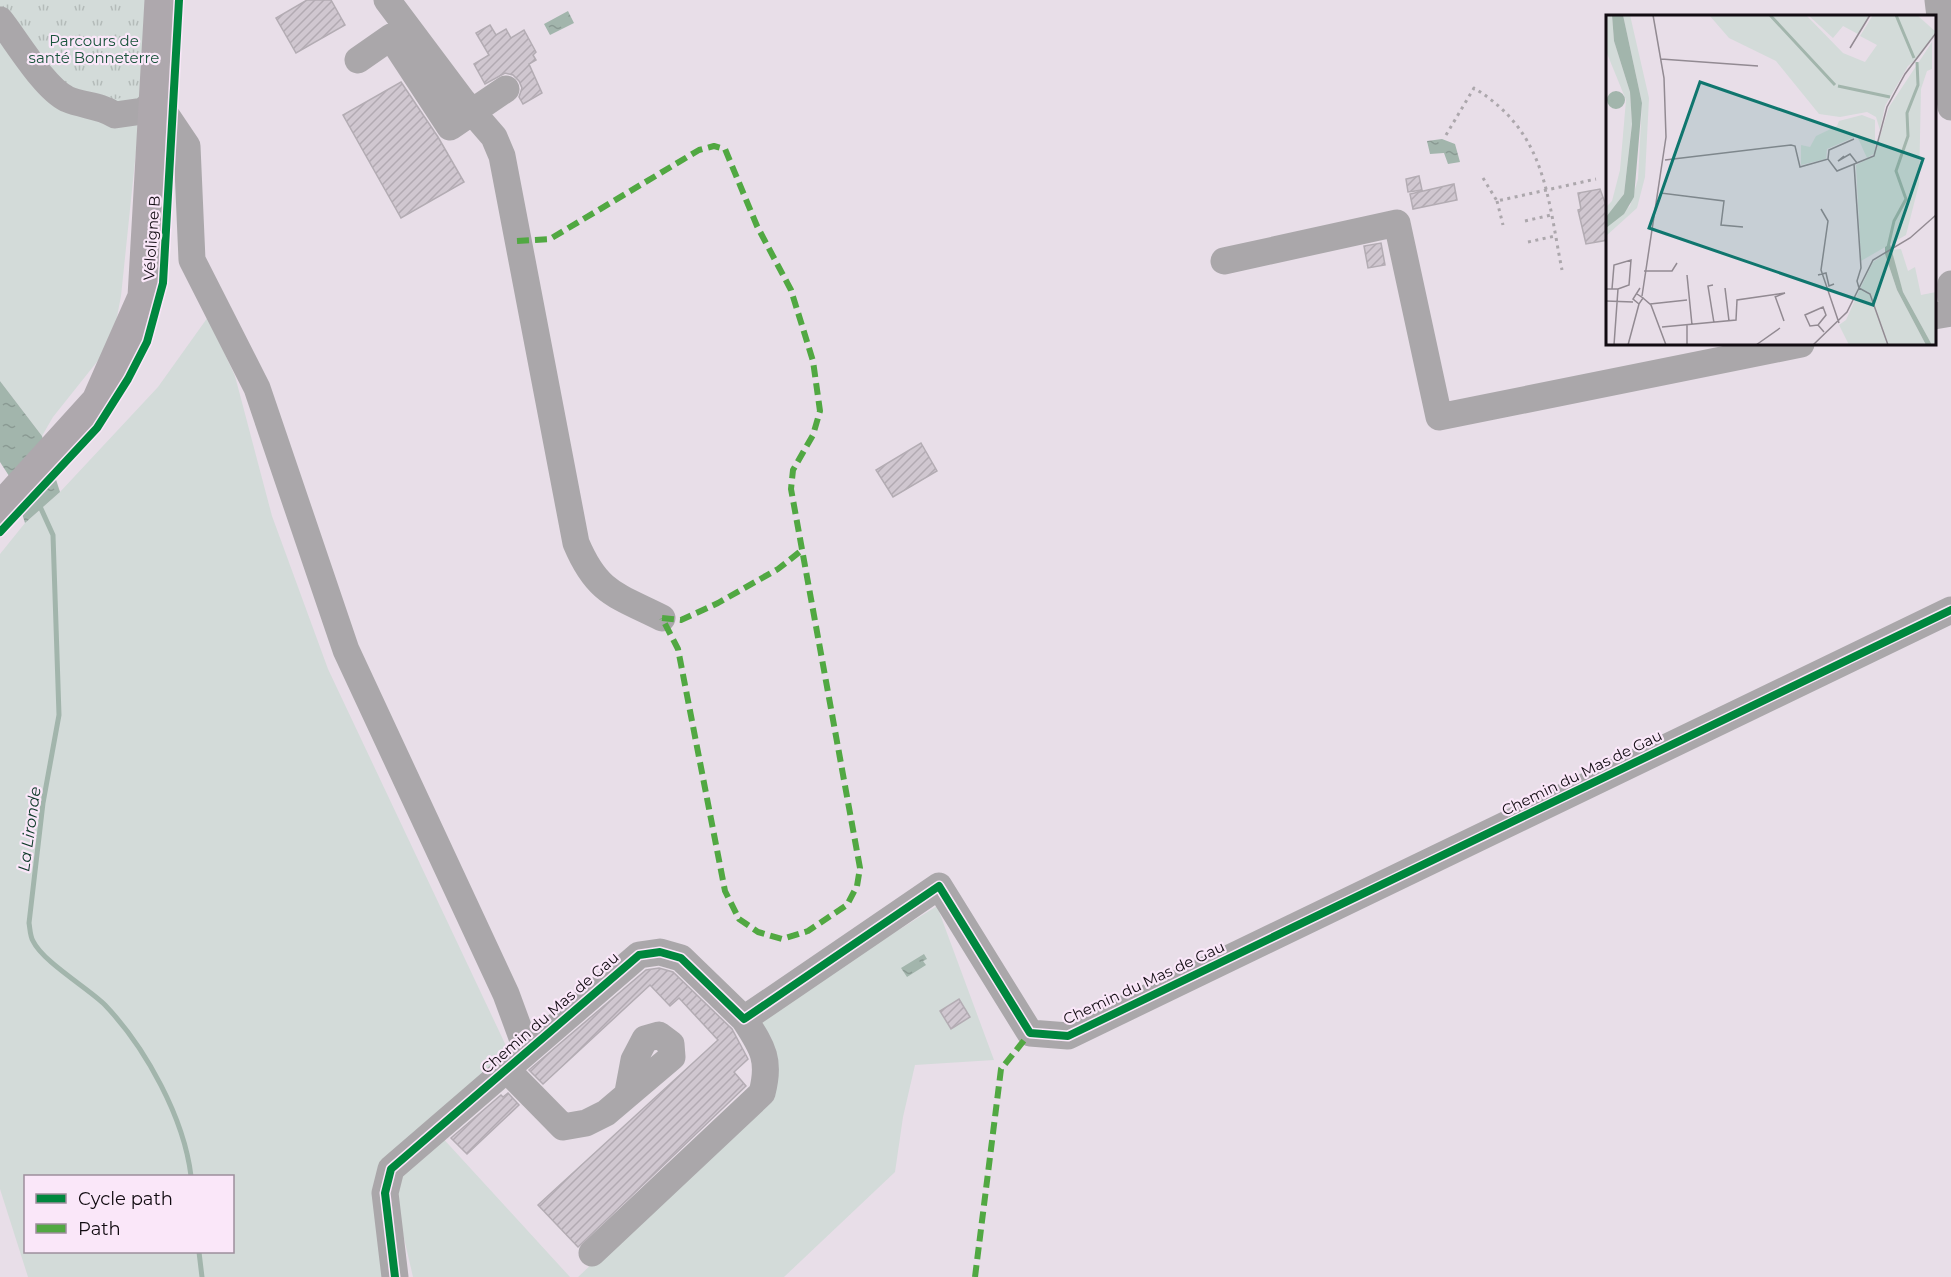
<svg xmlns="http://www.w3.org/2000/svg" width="1951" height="1277" font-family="Montserrat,sans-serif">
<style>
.green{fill:#d3dbd9;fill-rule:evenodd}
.park{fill:url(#park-tufts)}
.water{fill:url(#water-ripples)}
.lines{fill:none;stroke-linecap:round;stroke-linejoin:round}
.stream{stroke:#a2b5ac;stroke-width:5}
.building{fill:url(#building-hatch);stroke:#b3acb3;stroke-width:1.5}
.path{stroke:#aca7ac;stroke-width:3;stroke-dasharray:3 4.5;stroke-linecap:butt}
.minor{stroke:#aaa7aa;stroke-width:27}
.major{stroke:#aea8ad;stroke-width:33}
.quiet{stroke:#51a842;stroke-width:6;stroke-dasharray:12 6;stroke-linecap:butt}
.cycleway-casing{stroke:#fae7f9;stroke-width:11}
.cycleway{stroke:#00873e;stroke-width:8}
.labels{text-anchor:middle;stroke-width:4.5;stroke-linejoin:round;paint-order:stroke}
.park-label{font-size:15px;fill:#19543b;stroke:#fae7f9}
.street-label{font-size:15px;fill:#110b11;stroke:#fae7f9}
.water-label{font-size:16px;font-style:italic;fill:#0b3826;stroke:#fae7f9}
.inset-river{fill:none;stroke:#a2b5ac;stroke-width:3}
.inset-road{fill:none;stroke:#928a92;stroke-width:1.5}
.view{fill:#0f766e;fill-opacity:0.15;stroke:#0f766e;stroke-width:3}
.inset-edge{fill:none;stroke:#110b11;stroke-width:3}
</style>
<defs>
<pattern id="park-tufts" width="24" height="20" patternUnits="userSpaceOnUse" patternTransform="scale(1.5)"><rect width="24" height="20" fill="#d3dbd9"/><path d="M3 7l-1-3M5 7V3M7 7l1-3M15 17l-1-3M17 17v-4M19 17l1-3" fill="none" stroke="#b4bbb9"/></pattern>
<pattern id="water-ripples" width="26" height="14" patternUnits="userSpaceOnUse" patternTransform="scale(1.5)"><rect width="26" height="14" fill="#a2b5ac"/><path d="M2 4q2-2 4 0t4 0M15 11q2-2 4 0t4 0" fill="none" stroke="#8a9a93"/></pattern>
<pattern id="building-hatch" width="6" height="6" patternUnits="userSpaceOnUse" patternTransform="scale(1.5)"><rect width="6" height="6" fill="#d0c7d0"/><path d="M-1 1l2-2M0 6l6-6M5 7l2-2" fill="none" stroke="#b2aab2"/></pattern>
</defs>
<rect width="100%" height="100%" fill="#e8dee8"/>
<path class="green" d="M0 10 142 94 121 296 112 343 53 417 42 436 0 381Z
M208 317 235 376 272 516 328 669 508 1050 391 1169 395 1277H28L0 1189V554L25 523 60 492 158 387ZM26 1176H232V1252H26Z
M937 906 994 1060 915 1065 903 1117 895 1172 784 1277H578L773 1095 756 1019Z
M439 1134 570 1277H413L394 1195 400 1174Z"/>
<path class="park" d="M0 0H145L142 94 105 101 70 95 0 10Z"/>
<path class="water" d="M568 11 574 23 550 35 544 24Z
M1442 139 1455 144 1460 162 1448 164 1444 153 1430 154 1427 141Z
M0 381 42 436 60 492 25 523 11 479 0 462Z
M924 954 927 959 923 961 926 965 907 977 901 968Z"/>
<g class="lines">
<path class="stream" d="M38 502 53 535 59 715 43 803 29 923C30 928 30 936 33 941 43 962 88 988 105 1005 146 1048 184 1118 191 1176
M199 1252 202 1277"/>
</g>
<path class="building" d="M307 0H331L345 25 296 53 276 18Z
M490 25 496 35 506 29 511 38 524 30 536 52 533 55 536 60 529 64 542 93 523 104 519 97 522 88 519 81 513 75 505 73 485 84 474 64 489 55 476 33Z
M401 82 438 137 464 182 401 218 343 115Z
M1419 176 1422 190 1408 192 1406 179Z
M1454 184 1457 200 1413 209 1410 194Z
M1600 189 1608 211V240L1586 244 1578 210 1581 209 1578 193Z
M1381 243 1385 265 1368 268 1364 246Z
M921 443 937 471 893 497 876 470Z
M659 968 673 972 732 1029 748 1059 734 1072 746 1086 578 1247 538 1205 718 1040 679 998 670 1006 650 985 543 1084 529 1070 646 970Z
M959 999 970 1017 951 1029 940 1011Z
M508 1093 519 1105 467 1154 451 1138 501 1095 503 1097Z"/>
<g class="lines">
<path class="path" d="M1446 135 1474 88C1546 132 1547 195 1562 270
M1483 178 1497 201 1596 179
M1497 201 1503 225
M1525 221 1551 215
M1528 242 1555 236"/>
<path class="minor" d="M387 0 462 100 494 137 502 156 576 543C597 593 616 595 662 618
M1938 0 1951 107
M0 20C16 40 44 88 67 99 83 106 100 105 115 115L143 111 156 100 187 146 192 260 257 388 346 650 506 994 527 1051
M358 60 391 37 450 127 506 89
M1224 261 1397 223 1439 417 1801 344
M1951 284V297
M1934 316 1951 313
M506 1069 563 1127 586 1123 606 1113 672 1057 671 1044 659 1035 645 1039 634 1060 628 1092
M592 1253 762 1093C771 1059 762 1047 744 1019
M395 1277 385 1193 391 1169 639 955 660 952 681 958 744 1019 939 886 1030 1033 1068 1036 1951 610"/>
<path class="major" d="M0 509 98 401 144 297 161 0"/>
<path class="quiet" d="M517 241 550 239 699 150 714 146 725 149 757 226 791 290 813 361 820 411 813 435 793 470 791 489 860 868 857 886 847 905 808 931 782 939 758 932 739 919 725 891 678 649 662 618
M662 618 681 620 718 603 778 569 802 550
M975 1277 1001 1069 1030 1033"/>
<defs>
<path id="cycleway" d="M0 532 97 428 128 379 147 342 163 283 179 0
M395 1277 385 1193 391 1169 639 955 660 952 681 958 744 1019 939 886 1030 1033 1068 1036 1951 610"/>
</defs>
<use href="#cycleway" class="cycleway-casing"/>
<use href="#cycleway" class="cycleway"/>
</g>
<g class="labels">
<g class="park-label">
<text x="94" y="46">Parcours de<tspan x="94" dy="17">santé Bonneterre</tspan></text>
</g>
<g class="street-label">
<text transform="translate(152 238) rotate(-86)" y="5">Véloligne B</text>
<text transform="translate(1582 773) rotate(-26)" y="5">Chemin du Mas de Gau</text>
<text transform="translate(1144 983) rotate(-25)" y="5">Chemin du Mas de Gau</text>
<text transform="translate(550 1013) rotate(-41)" y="5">Chemin du Mas de Gau</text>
</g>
<g class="water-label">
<text transform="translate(29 829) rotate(-82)" y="6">La Lironde</text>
</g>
</g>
<g transform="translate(1606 15)">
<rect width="330" height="330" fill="#e8dee8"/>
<path d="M0 0H6L8 26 24 77 26 108 18 179 0 202V192L6 186 14 155 20 85 0 36ZM17 0H24L43 83 39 162 31 193 0 221V212L24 191 32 164 36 88ZM103 0H200L237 38 259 47 271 30 254 21 267 0H311L330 17 314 41 302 51 279 91 274 115 270 102 261 97 234 102 213 99 170 46 123 23ZM202 0H261L263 1 252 19 237 11 227 23ZM326 27V54L321 56 315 74 313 169 300 220 255 246 250 150 268 141 283 92ZM256 100 269 105V138L261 143 251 121 221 134 220 144 195 150V130L204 132 210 121 231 111 233 106ZM295 234 302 256 309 252 315 280 330 277V330H326L297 277 284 235ZM279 239 291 275 320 330H281L254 274 267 247Z" fill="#d3dbd9"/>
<path d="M254 274 260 275 281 330H243L233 310 240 305Z" fill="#d3dbd9"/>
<path d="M6 0H17L36 88 28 182 18 199 0 213V202L18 179 26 109 24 77 8 26ZM1 85a9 9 0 1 1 18 0a9 9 0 1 1-18 0ZM284 229 297 277 326 330H320L291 275 279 239V232Z" fill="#a2b5ac"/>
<path class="inset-river" d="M164 0 229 70M290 0 308 43M232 71 284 82M282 232 288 206 300 184 290 156 302 121 301 98 312 70 311 47"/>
<path class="inset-road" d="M244 33 264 0M55 44 152 51M238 141 232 146 244 139 251 148M222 144 223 135 248 124M59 145 185 130 189 131 194 152 222 144 231 156 268 141 281 92 299 59 330 18M248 149 255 253 251 266 253 273 264 279 282 330M54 181 55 178 118 186 115 210 137 212M215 194 222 206 215 255 233 308M38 256H66L71 248M81 260 86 310M212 260 220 258 223 271 228 269M107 270 102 271 108 308M119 273 123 306M0 274H12L23 270 25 245 8 250 6 274M31 279 37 283 33 289 27 284 34 273M36 281 60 122 58 63 47 0M169 281 178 306M37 283 45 290 60 330M0 286 27 287M44 289 81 285M212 310 220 300 217 292 199 300 204 311 212 310 218 317M56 312 130 305 131 285 179 278 169 282M8 330 12 274M22 330 33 289M81 330V310M150 330 174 313M207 330 241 297 267 245 304 223 330 200"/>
<path class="view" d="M94 67 317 144 267 290 43 213Z"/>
<rect width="330" height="330" class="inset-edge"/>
</g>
<rect x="24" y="1175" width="210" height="78" fill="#fae7f9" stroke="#9d8f9c" stroke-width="1.5"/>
<rect x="36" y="1194" width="30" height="9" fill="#00873e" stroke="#9d8f9c" stroke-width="1.5"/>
<text x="78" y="1205" font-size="18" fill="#110b11">Cycle path</text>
<rect x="36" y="1224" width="30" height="9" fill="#51a842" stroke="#9d8f9c" stroke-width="1.5"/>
<text x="78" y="1235" font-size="18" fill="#110b11">Path</text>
</svg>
